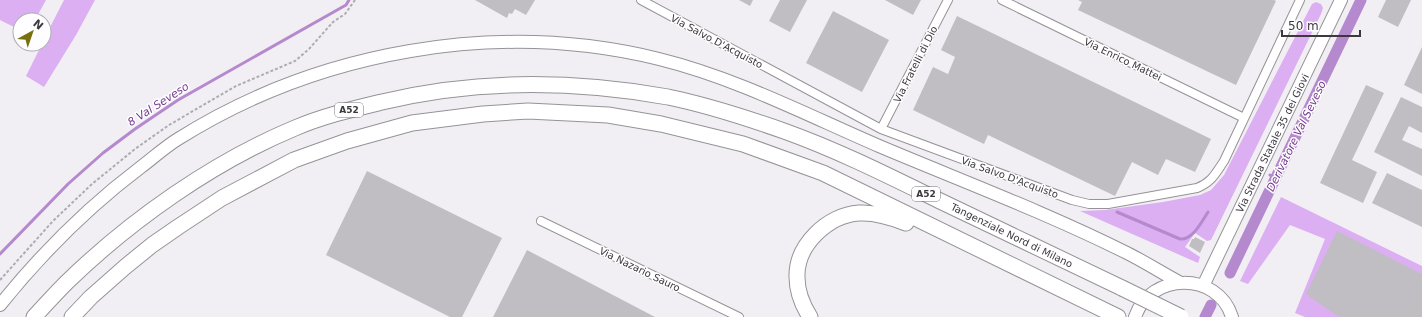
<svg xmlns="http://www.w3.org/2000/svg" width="1422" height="317" font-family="'DejaVu Sans',sans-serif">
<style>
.green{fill:#dbaff2}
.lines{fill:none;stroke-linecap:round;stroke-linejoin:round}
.stream{stroke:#b589cd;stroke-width:3}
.canal{stroke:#b589cd;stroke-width:11}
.building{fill:#c1bec3}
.street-casing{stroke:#969398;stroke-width:10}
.secondary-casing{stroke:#969398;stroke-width:14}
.highway-casing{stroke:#969398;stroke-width:17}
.path{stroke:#afacb0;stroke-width:2;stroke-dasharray:3 2;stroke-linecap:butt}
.street{stroke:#fff;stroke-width:8}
.secondary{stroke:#fff;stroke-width:12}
.highway{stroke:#fff;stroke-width:15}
.highway-bridge-casing{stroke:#969398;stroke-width:17;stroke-linecap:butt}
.highway-bridge{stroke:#fff;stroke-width:15}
.labels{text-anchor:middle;stroke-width:3;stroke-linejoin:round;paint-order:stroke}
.shield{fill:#fefdff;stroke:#767476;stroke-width:1}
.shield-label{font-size:9px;font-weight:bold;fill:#3b393b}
.street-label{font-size:10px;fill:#3b393b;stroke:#fefdff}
.water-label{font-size:11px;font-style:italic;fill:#733b8d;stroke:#fefdff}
</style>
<rect width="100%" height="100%" fill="#f2eff4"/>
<path class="green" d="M0 0H46L35 20H20V30L0 20Z
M64 0H95L76 35 44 87 26 76 42 44H44V39Z
M1316 2 1321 4 1323 8 1321 14 1211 240 1207 241 1195 233 1185 247 1200 257 1198 263 1080 211 1105 210 1163 202 1200 195 1211 190 1224 175 1312 4Z
M1281 197 1422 266V317H1305L1295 313 1325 239 1290 225 1248 284 1240 281Z"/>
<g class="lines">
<path class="stream" d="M1270 175 1275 178
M1117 212 1180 239C1193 240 1202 221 1208 212
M0 254 68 184 103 153 135 129 178 100 346 5 349 0"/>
<path class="canal" d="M1230 273 1361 0
M1205 317 1211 305"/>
</g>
<path class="building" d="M475 0H535L526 15 515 9 512 14 509 13 507 18Z
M739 0H753L750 6Z
M780 0H807L790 32 769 21Z
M885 0H921L913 15Z
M1078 0H1274L1276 1 1236 85 1078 10 1082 2Z
M1386 0H1411L1398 27 1378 17Z
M833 11 889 40 862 92 806 63Z
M957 16 1211 139 1195 172 1166 159 1158 175 1132 162 1115 196 988 135 984 144 913 110 933 67 948 74 955 57 941 50Z
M1422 47V94L1404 85Z
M1366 85 1384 93 1352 160 1377 172 1363 203 1320 183Z
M1401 97 1422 107V133L1409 126 1402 140 1422 149V176L1374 152Z
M367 171 502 238 462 317H450L326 255Z
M1387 173 1422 190V227L1372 203Z
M1337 231 1422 274V317H1339L1306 294Z
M1195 237 1205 242 1200 253 1189 246 1192 239H1194Z
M527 250 655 317H493Z"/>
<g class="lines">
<defs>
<path id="street" d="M641 0 881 129 1072 200 1089 204H1108L1197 188C1212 182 1215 174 1224 161L1300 0
M1002 0 1244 118
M881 129 948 0
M541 221 739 317"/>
<path id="secondary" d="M1203 286 1341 0
M0 305C41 254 88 207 141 167 153 158 165 147 178 139 318 51 497 19 659 59 736 78 807 115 879 146 962 181 1047 213 1127 253 1145 262 1162 273 1179 282
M1135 317C1150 272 1218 271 1232 317"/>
<path id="highway" d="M34 317C45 305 56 293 67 282 131 220 213 162 295 128 323 116 353 109 382 102 477 79 572 80 668 97 707 105 747 118 784 131 837 150 887 175 938 200 999 229 1061 259 1122 288
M72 317 91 297 125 267 152 245 178 227 222 198 294 160 347 141 412 123 483 114 528 111 608 115 661 124 743 144 823 173 1118 317
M810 317C803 306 797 291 797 277 796 245 828 215 859 213 875 212 891 217 906 223"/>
</defs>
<use href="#street" class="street-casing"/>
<use href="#secondary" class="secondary-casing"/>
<use href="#highway" class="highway-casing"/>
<path class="path" d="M0 280 53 221 92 184 135 149 169 125 236 86 295 61 309 49 333 22 345 14 355 0"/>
<use href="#street" class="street"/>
<use href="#secondary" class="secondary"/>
<use href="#highway" class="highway"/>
<defs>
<path id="highway-bridge" d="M1122 288 1181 317"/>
</defs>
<use href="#highway-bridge" class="highway-bridge-casing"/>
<use href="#highway-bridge" class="highway-bridge"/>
</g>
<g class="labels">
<g class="shield">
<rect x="335" y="103" width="28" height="14" rx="3"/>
<rect x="912" y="187" width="28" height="14" rx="3"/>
</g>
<g class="shield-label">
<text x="349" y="113">A52</text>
<text x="926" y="197">A52</text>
</g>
<g class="street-label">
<text transform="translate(717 41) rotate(28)" y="4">Via Salvo D'Acquisto</text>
<text transform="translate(1123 59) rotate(26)" y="4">Via Enrico Mattei</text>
<text transform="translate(915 64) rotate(-63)" y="4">Via Fratelli di Dio</text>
<text transform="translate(1272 143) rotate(-64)" y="4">Via Strada Statale 35 dei Giovi</text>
<text transform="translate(1010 177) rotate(20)" y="4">Via Salvo D'Acquisto</text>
<text transform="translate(1012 235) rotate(26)" y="4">Tangenziale Nord di Milano</text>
<text transform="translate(640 269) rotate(26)" y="4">Via Nazario Sauro</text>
</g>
<g class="water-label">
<text transform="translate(158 104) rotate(-33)" y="4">8 Val Seveso</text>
<text transform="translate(1296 136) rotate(-64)" y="4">Derivatore Val Seveso</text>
</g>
</g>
<g transform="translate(32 32) rotate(40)"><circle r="19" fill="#fefdff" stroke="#b0afb1"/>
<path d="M0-3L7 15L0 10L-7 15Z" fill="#786f0e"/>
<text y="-6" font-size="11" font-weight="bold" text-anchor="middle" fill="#3b393b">N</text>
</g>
<path d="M1282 30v6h78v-6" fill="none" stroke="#3b393b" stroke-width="2"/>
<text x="1288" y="30" font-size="12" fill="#3b393b" stroke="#fefdff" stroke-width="3" paint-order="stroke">50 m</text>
</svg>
